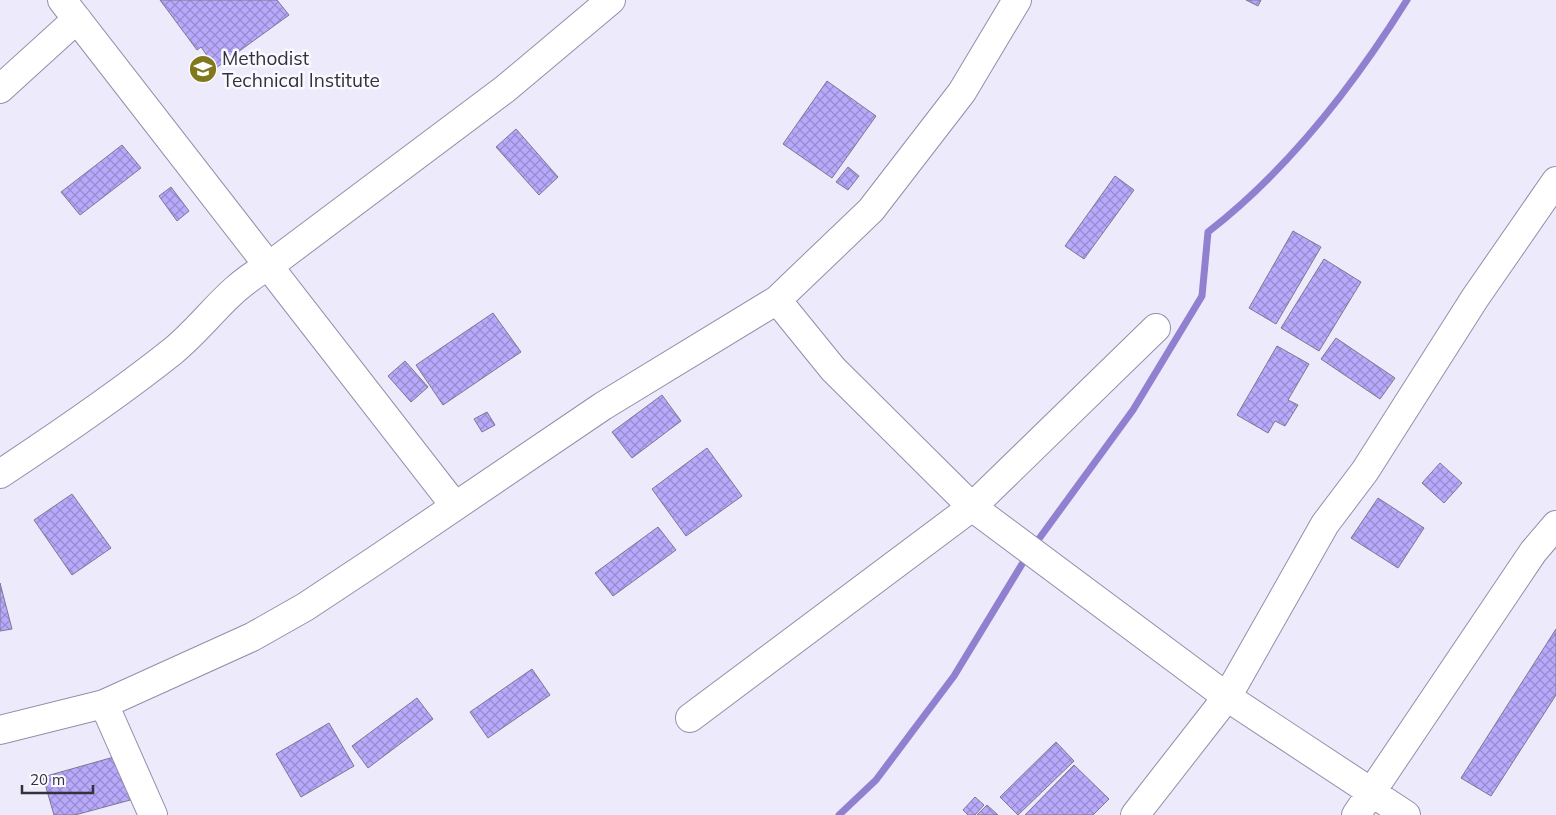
<svg xmlns="http://www.w3.org/2000/svg" width="1556" height="815" font-family="Mulish,sans-serif">
<style>
.lines{fill:none;stroke-linecap:round;stroke-linejoin:round}
.stream{stroke:#9180d0;stroke-width:7}
.building{fill:url(#building-cross-hatch);stroke:#7c7892}
.minor-casing{stroke:#928fa9;stroke-width:30}
.minor{stroke:#fff;stroke-width:28}
.labels{text-anchor:middle;stroke-width:5;stroke-linejoin:round;paint-order:stroke}
.poi-label{font-size:19px;fill:#32313c;stroke:#faf9ff;text-anchor:start}
</style>
<defs>
<pattern id="building-cross-hatch" width="8" height="8" patternUnits="userSpaceOnUse" patternTransform="scale(1.25)"><rect width="8" height="8" fill="#b9a9fc"/><path d="M0 0l8 8M0 8l8-8" fill="none" stroke="#978acd"/></pattern>
</defs>
<rect width="100%" height="100%" fill="#eceafb"/>
<g class="lines">
<path class="stream" d="M1033 547 1133 410 1202 296 1208 232C1288 170 1354 85 1407 0
M839 815 876 780 954 676 1027 556"/>
</g>
<path class="building" d="M160 0H277L289 15 216 68 201 47 197 50Z
M1246 0H1261L1258 6Z
M827 81 876 116 832 178 783 144Z
M516 129 558 177 539 195 496 147Z
M122 145 141 168 80 215 61 192Z
M848 167 859 176 848 190 836 182Z
M1115 176 1134 190 1084 259 1065 246Z
M171 187 189 211 177 221 159 196Z
M1293 231 1321 247 1276 324 1249 308Z
M1324 259 1361 282 1319 351 1281 328Z
M493 313 521 352 443 405 416 365Z
M1336 338 1395 378 1380 399 1321 359Z
M1277 346 1309 364 1288 400 1298 405 1285 426 1275 421 1268 433 1237 415Z
M405 361 428 387 411 402 388 376Z
M662 395 681 421 632 458 612 432Z
M487 412 495 425 482 432 474 419Z
M707 448 742 496 686 536 652 489Z
M1440 463 1462 483 1444 503 1422 483Z
M72 494 111 548 72 575 34 520Z
M1378 498 1424 528 1398 568 1351 538Z
M658 527 676 550 613 596 595 573Z
M0 583 12 629 0 631Z
M1556 629V695L1491 796 1461 778Z
M532 669 550 695 488 738 470 712Z
M417 698 433 719 368 768 352 746Z
M329 723 354 766 301 797 276 754Z
M1056 742 1074 761 1018 815 1000 797Z
M121 755 134 799 75 815H54L43 777Z
M1074 765 1109 799 1093 815H1025Z
M975 797 984 805 975 815H968L963 810Z
M987 805 998 815H977Z"/>
<g class="lines">
<defs>
<path id="minor" d="M62 0 455 506
M0 89 77 19
M777 300 833 369 972 507 1227 697 1406 815
M0 474C59 435 118 395 173 351 207 323 228 287 269 266L505 89 611 0
M104 704 153 815
M690 718 972 507 1156 328
M0 730 104 704 252 637 305 607 376 560 603 406 777 300 871 210 962 92 1017 0
M1135 815 1227 697 1325 524 1365 471 1475 298 1556 181
M1356 815 1533 552 1556 525"/>
</defs>
<use href="#minor" class="minor-casing"/>
<use href="#minor" class="minor"/>
</g>
<defs>
<symbol id="school-disc" viewBox="-11 -11 22 22"><circle r="9.5" fill="#80781c" stroke="#faf9ff"/><path d="M0-5L7-2L0 1L-7-2ZM-4 1L0 2.5L4 1V4Q0 6-4 4Z" fill="#fff"/></symbol>
</defs>
<g fill-rule="evenodd">
<use href="#school-disc" x="187" y="53" width="32" height="32"/>
</g>
<g class="labels">
<g class="poi-label">
<text x="222" y="65">Methodist<tspan x="222" dy="22">Technical Institute</tspan></text>
</g>
</g>
<path d="M22 785v8h71v-8" fill="none" stroke="#32313c" stroke-width="2.5"/>
<text x="30" y="785" font-size="15" fill="#32313c" stroke="#faf9ff" stroke-width="4" paint-order="stroke">20 m</text>
</svg>
